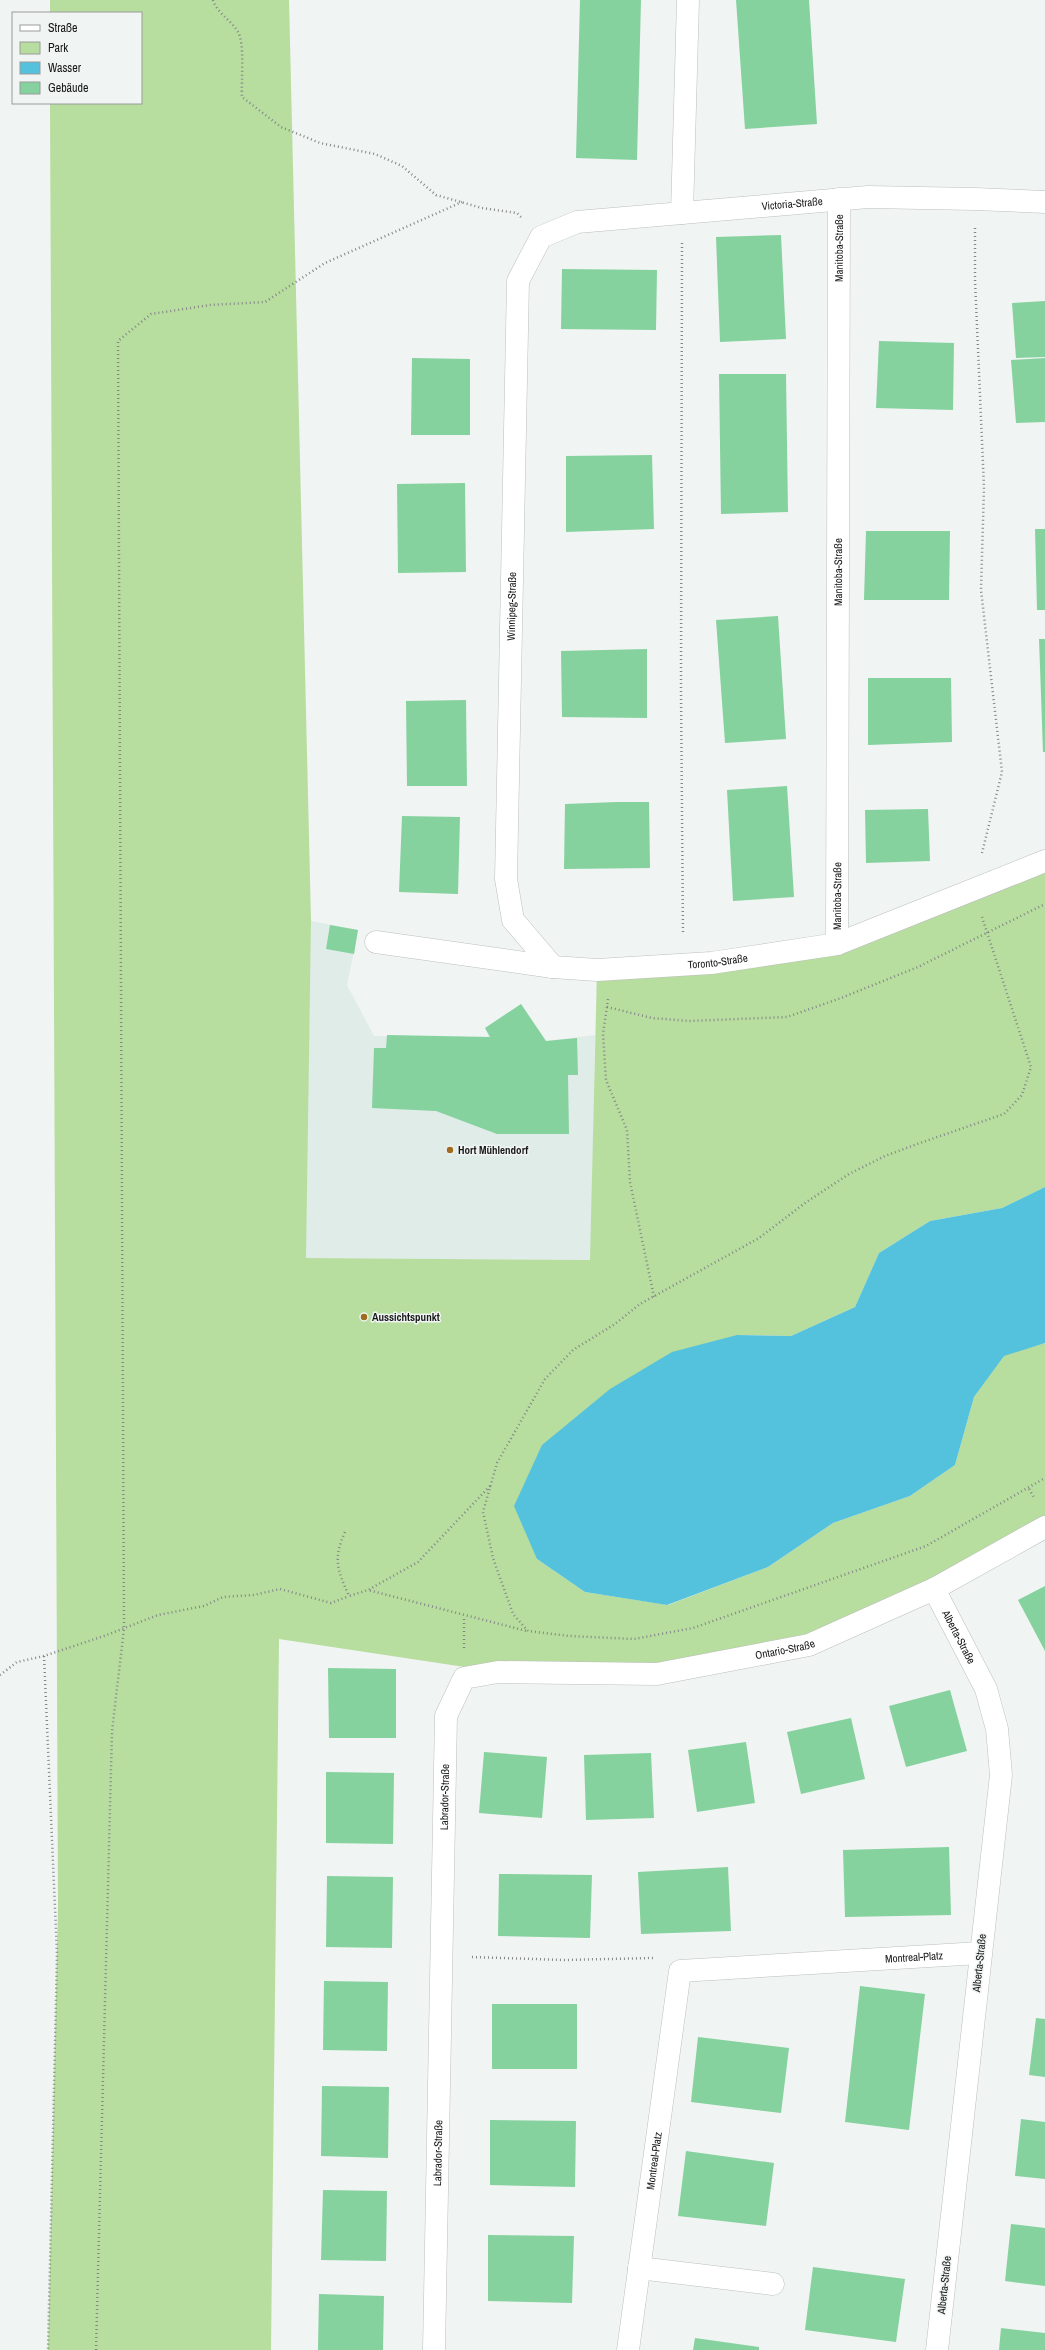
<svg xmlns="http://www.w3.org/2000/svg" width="1045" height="2350" font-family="'Archivo Narrow',sans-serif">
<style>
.built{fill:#dfece8}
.green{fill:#b7dd9f}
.water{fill:#54c2dc}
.building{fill:#85d29e}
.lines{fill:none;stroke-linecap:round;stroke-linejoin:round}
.minor-casing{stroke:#bcbfbe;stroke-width:23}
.path{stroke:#848786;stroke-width:2.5;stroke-dasharray:1 3;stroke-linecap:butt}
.minor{stroke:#fff;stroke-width:22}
.poi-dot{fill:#9e6c21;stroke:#f0f4f3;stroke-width:1.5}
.labels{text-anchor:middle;stroke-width:3;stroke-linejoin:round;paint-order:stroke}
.street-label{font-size:11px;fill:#161817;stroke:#f0f4f3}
.poi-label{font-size:11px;font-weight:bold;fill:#161817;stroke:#f0f4f3;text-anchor:start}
</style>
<rect width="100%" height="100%" fill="#f0f4f3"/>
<path class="built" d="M311 921 358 930 347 985 374 1036 489 1037 485 1028 521 1004 546 1041 595 1035 591 1260 305 1258Z"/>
<path class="green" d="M50 0H289L311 921 306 1258 590 1260 597 970 837 944 1045 861V1187L1002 1208 930 1221 879 1253 855 1307 791 1336 737 1335 537 1559 585 1592 668 1605 768 1567 833 1523 910 1496 955 1465 974 1397 1004 1355 1045 1343V1527L809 1645 657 1674 498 1672 279 1639 271 2350H48L58 1907 50 103H141V13H50Z"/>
<path class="water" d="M1045 1187V1343L1004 1356 974 1397 955 1465 910 1496 833 1523 768 1567 667 1605 585 1592 537 1559 514 1506 542 1445 610 1389 672 1352 737 1335 791 1336 855 1307 879 1253 930 1221 1002 1208Z"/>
<path class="building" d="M580 0H641L637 160 576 158Z
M736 0H809L817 124 745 129Z
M781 235 786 339 720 342 716 237Z
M562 269 657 270 656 330 561 329Z
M1045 301V357L1016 358 1012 303Z
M879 341 954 343 953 410 876 408Z
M412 358 470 359V435H411Z
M1045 358V422L1016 423 1011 360Z
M719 374H786L788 512 721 514Z
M652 455 654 529 566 532V456Z
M465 483 466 572 398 573 397 484Z
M1035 529H1045V610H1037Z
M866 531H950L949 600H864Z
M778 616 786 739 725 743 716 620Z
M1039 639H1045V752H1043Z
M647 649V718L562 717 561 651Z
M868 678H951L952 742 868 745Z
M466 700 467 786H407L406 701Z
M787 786 794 897 733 901 727 790Z
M617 802H649L650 868 564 869 565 804Z
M928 809 930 861 866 863 865 810Z
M402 816 460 817 458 894 399 892Z
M330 925 358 930 354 954 326 949Z
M521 1004 546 1041 577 1038 578 1075H568L569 1134H497L436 1111 372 1108 374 1048H386L387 1035 490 1037 485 1028Z
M1045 1586V1651L1018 1600Z
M328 1668 396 1669V1738H329Z
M950 1690 967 1751 906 1767 889 1706Z
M851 1718 865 1779 801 1794 787 1732Z
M746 1742 755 1803 697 1812 688 1750Z
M484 1752 547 1757 542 1818 479 1813Z
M651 1753 654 1818 586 1820 584 1755Z
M326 1772 394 1773 393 1844 326 1843Z
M949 1847 951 1915 845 1917 843 1850Z
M728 1867 731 1931 641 1934 638 1872Z
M499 1874 592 1875 590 1938 498 1936Z
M327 1876 393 1877 392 1948 326 1947Z
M324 1981 388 1982 387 2051 323 2050Z
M860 1986 925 1994 909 2130 845 2122Z
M492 2004H577V2069H492Z
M1036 2018 1045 2019V2077L1029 2075Z
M698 2037 789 2048 781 2113 691 2102Z
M322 2086 389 2087 388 2158 321 2156Z
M1021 2119 1045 2122V2179L1015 2176Z
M490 2120 576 2121 575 2187 490 2185Z
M686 2151 774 2163 766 2226 678 2216Z
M323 2190 387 2191 386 2261 321 2260Z
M1011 2224 1045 2228V2286L1005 2281Z
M488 2235 574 2236 572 2303 488 2301Z
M813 2267 905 2279 896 2342 805 2330Z
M319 2294 384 2296 383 2350H318Z
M1001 2328 1045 2333V2350H999Z
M695 2338 759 2347V2350H693Z"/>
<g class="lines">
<defs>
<g id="minor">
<path d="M682 213 688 0"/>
<path id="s1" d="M376 942 553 967 597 970 711 963 837 944 1045 861"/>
<path id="s2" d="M837 944 839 199"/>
<path id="s3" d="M553 967 513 920 506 879 518 281 541 237 577 222 868 197 975 199 1045 202"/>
<path id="s4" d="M934 1589 986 1689 997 1729 1001 1775 937 2350"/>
<path d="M639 2268 773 2284"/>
<path id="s5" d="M434 2350 446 1716 464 1678 498 1672 657 1674 809 1645 934 1589 1045 1527"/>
<path id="s6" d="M628 2350 680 1971 980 1953"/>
</g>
</defs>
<use href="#minor" class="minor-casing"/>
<path class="path" d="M213 0C217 13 231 20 238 32 245 43 241 81 242 97L281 127 320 143 375 154 402 166 436 195 482 208 517 213 521 217
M975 228V280L984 487 981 590 1002 772 982 853
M682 243 681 690 683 934
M982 917 1031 1067 1022 1095 1004 1114 920 1143 885 1156 849 1174 805 1203 759 1238 640 1304 615 1324 573 1350 545 1379 497 1463 483 1512 493 1558 513 1614 528 1631 569 1636 634 1639 693 1628 926 1546 1045 1478
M608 999 603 1034 606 1080 627 1130 630 1182 654 1297
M607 1007 652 1018 689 1021 787 1017 841 998 918 967 1045 904
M490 1486 418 1562 368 1590 527 1631
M1029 1489 1035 1499
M345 1532C333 1559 337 1569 349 1596L368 1590
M464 1648V1616
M44 1656 57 1954 48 2350
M0 1675 17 1662 44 1656 104 1636 158 1615 204 1606 223 1597 254 1595 280 1589 331 1603 349 1596
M472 1957 564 1960 653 1958
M96 2350 112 1731 124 1629 118 341 151 314 210 305 265 302 325 263 462 202"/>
<use href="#minor" class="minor"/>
</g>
<g class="poi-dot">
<circle cx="450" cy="1150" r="4"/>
<circle cx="364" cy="1317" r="4"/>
</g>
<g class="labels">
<g class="street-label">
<text dy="4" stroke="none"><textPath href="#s3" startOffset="1006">Victoria-Straße</textPath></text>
<text dy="4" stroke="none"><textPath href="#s2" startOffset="696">Manitoba-Straße</textPath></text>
<text dy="4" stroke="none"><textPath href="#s2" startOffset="372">Manitoba-Straße</textPath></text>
<text dy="4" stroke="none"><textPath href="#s3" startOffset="376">Winnipeg-Straße</textPath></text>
<text dy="4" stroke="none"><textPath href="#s2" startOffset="48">Manitoba-Straße</textPath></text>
<text dy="4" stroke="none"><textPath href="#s1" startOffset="344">Toronto-Straße</textPath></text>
<text dy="4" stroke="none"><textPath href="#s4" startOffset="54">Alberta-Straße</textPath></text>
<text dy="4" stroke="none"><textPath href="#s5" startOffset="1000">Ontario-Straße</textPath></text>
<text dy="4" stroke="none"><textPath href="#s5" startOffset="553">Labrador-Straße</textPath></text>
<text dy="4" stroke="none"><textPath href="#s6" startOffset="617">Montreal-Platz</textPath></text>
<text transform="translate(979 1963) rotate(-84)" y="4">Alberta-Straße</text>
<text dy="4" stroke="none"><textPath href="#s5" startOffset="197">Labrador-Straße</textPath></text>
<text dy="4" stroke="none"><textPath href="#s6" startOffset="191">Montreal-Platz</textPath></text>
<text transform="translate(944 2285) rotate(-84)" y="4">Alberta-Straße</text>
</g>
<g class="poi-label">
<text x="458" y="1154">Hort Mühlendorf</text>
<text x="372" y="1321">Aussichtspunkt</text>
</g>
</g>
<rect x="12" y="12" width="130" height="92" fill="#f0f4f3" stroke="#999c9b"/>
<rect x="20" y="25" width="20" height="6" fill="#ffffff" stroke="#999c9b"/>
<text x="48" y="32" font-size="12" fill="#161817">Straße</text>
<rect x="20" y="42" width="20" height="12" fill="#b7dd9f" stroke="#999c9b"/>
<text x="48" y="52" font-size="12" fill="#161817">Park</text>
<rect x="20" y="62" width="20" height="12" fill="#54c2dc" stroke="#999c9b"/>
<text x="48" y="72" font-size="12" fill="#161817">Wasser</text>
<rect x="20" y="82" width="20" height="12" fill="#85d29e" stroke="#999c9b"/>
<text x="48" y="92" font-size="12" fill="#161817">Gebäude</text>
</svg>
